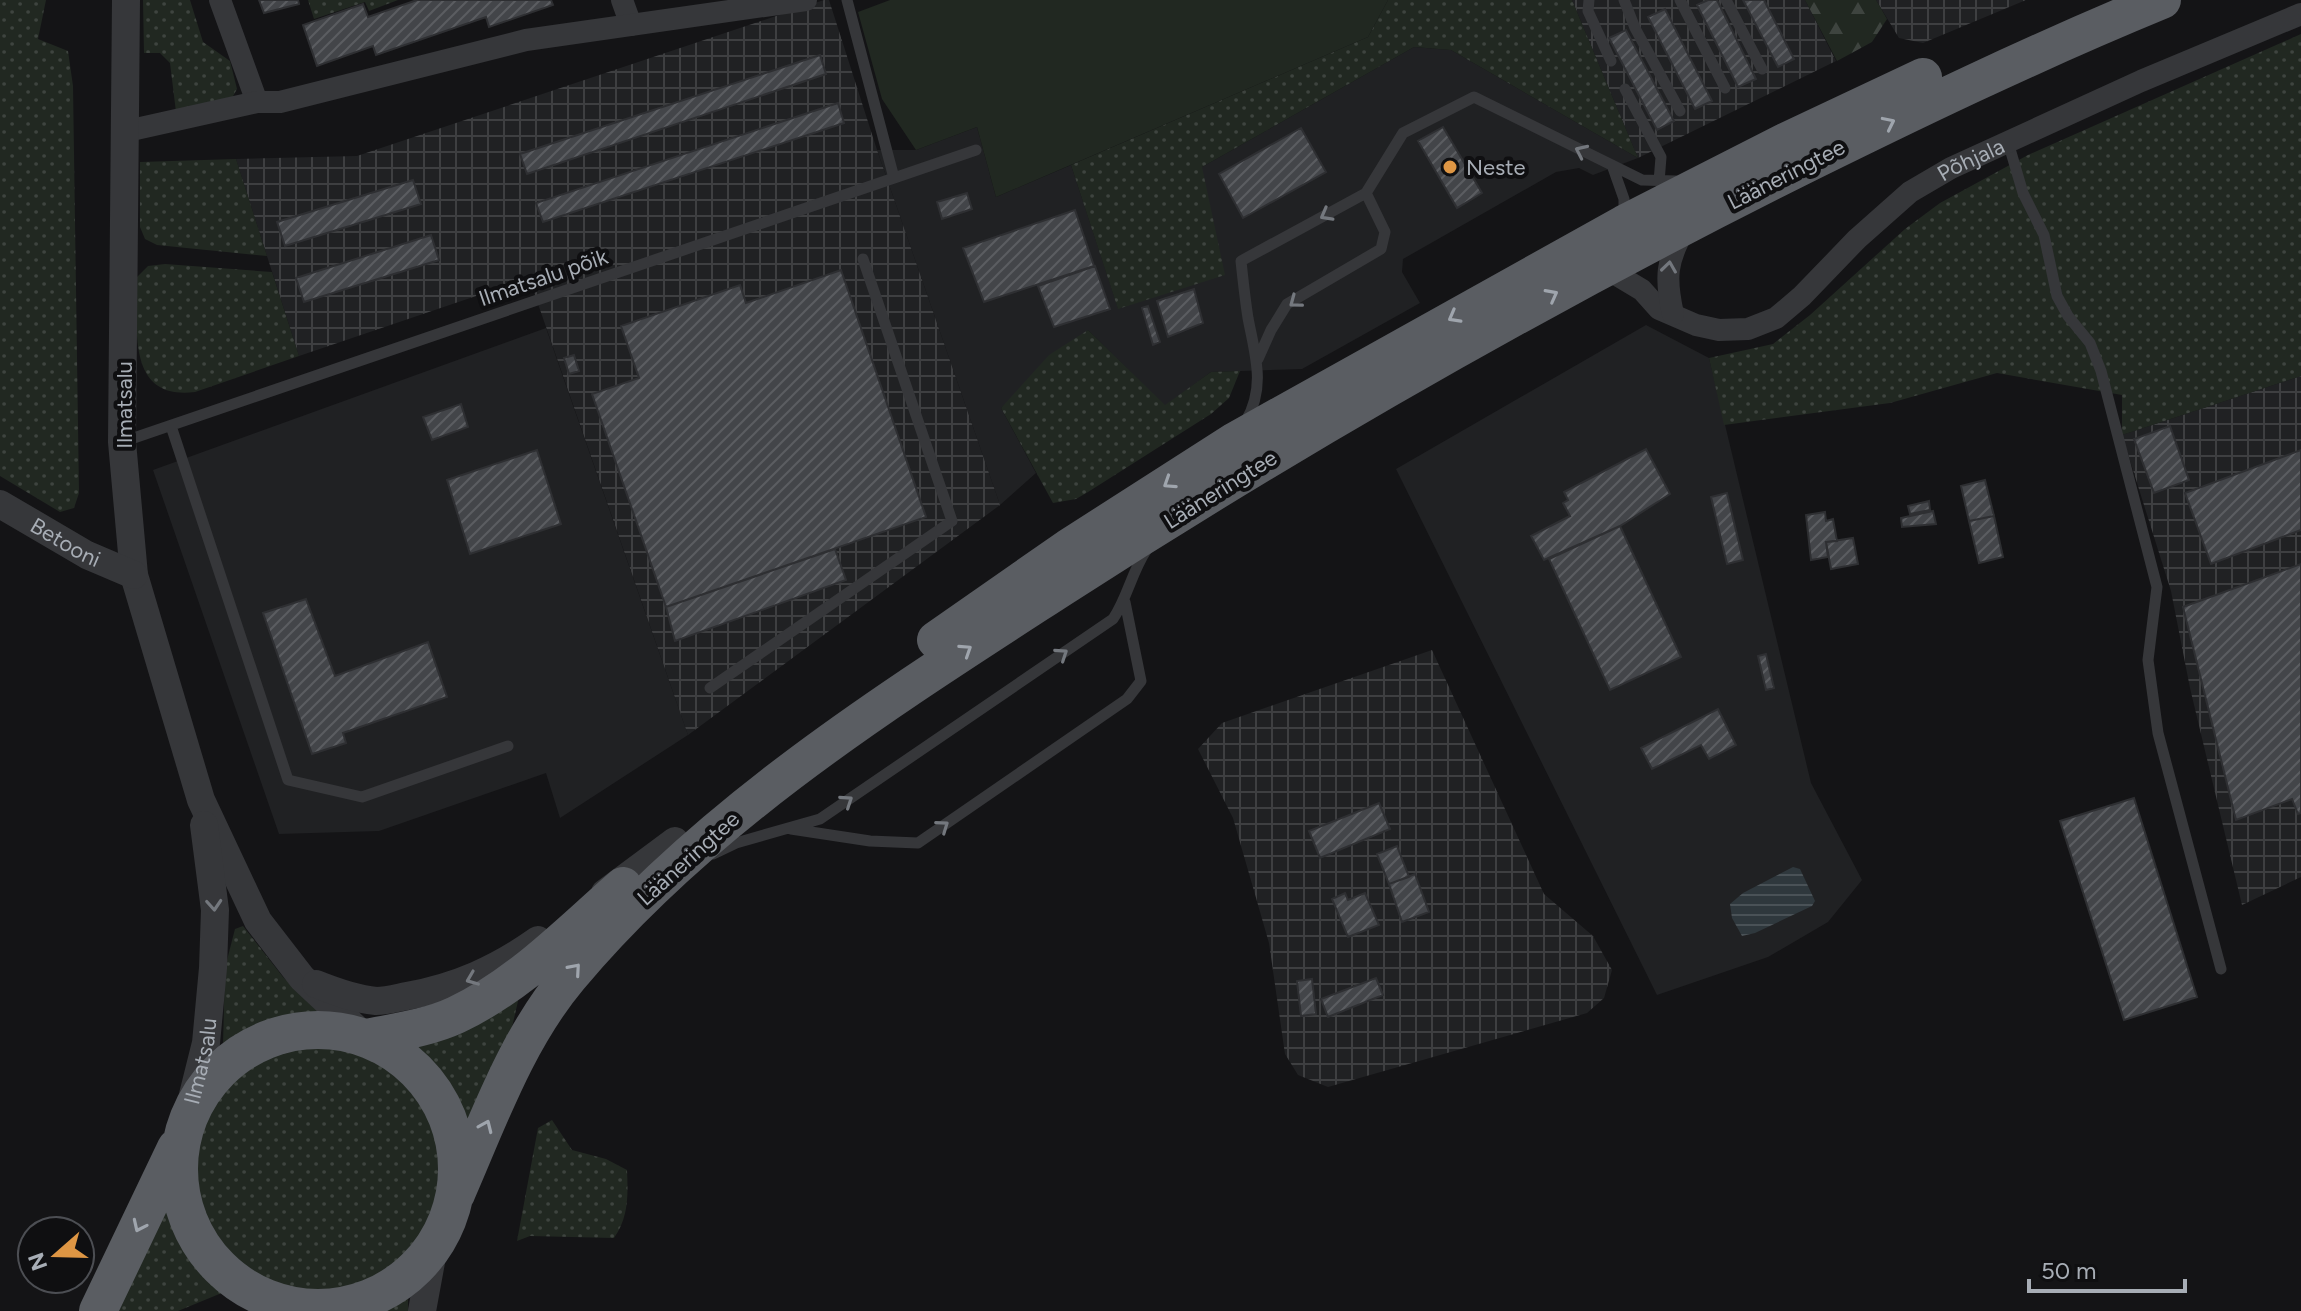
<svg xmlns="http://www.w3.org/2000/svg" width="2301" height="1311" font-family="Figtree,sans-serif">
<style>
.built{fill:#202123}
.industrial{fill:url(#industrial-grid)}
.grass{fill:url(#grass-dots)}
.forest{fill:url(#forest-firs)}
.garden{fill:#212821}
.water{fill:url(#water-rules)}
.building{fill:url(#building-hatch);stroke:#2e2f32;stroke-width:2}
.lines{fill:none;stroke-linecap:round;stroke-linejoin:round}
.service{stroke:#36373a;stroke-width:11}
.minor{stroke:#36373a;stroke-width:22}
.tertiary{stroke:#36373a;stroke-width:28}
.trunk{stroke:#5a5d62;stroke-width:38}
.oneway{stroke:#9fa5ad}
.oneway2{stroke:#74787e}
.poi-dot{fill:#de9644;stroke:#0f0f11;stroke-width:3}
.labels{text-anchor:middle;stroke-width:8;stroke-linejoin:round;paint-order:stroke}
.street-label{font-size:22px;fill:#a7adb5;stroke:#0f0f11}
.poi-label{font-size:22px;fill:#a7adb5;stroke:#0f0f11;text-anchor:start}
</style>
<defs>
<pattern id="industrial-grid" width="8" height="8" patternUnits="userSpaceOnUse" patternTransform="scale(2)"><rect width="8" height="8" fill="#202123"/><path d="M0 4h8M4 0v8" fill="none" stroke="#3e3f41"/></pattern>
<pattern id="grass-dots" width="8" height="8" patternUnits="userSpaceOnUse" patternTransform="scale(2)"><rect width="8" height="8" fill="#212821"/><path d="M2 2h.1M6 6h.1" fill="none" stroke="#3e443f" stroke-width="1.8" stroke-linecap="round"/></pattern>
<pattern id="forest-firs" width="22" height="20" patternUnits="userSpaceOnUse" patternTransform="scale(2)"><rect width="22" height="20" fill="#212821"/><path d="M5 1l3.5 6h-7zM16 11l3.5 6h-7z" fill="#3e443f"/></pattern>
<pattern id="water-rules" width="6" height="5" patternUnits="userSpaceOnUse" patternTransform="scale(2)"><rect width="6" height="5" fill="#2f383d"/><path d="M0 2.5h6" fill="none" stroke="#4a5257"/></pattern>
<pattern id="building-hatch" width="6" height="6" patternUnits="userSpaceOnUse" patternTransform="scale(2)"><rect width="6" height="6" fill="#434549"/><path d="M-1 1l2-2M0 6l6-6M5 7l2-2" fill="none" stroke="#5b5d61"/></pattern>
</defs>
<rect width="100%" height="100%" fill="#141416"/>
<path class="built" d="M1414 47 1451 50 1638 158 1593 175 1579 168 1556 172 1403 259 1402 272 1420 303 1302 369 1211 372 1165 406 1088 330 1001 408 1036 473 1000 505 877 150H916L977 127 996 197 1071 165 1118 308 1202 167Z
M1646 325 1709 358 1811 783 1862 880 1828 922 1768 957 1657 995 1396 469Z
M546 328 688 735 560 818 546 773 379 831 279 834 153 470Z"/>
<path class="industrial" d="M824 0H829L877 150 1000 505 688 735 529 278 299 356 236 159 357 156Z
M1572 0H1805L1836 61 1638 158Z
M1876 0H2026L1923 43 1899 38Z
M2301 376V877L2242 905 2190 688 2171 591 2122 435Z
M1432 650 1544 894 1593 936 1612 970 1604 998 1587 1013 1328 1087 1298 1075 1285 1054 1269 943 1233 818 1198 749 1222 723Z"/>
<path class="grass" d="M0 0H46L38 39 68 51 73 86 79 493 74 508 60 512 0 476Z
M143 0H190L203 42 230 61 237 89 232 98 176 112 170 63 160 53H144Z
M308 0H398L369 11 365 2 314 19Z
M1388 0H1572L1638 158 1451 50 1414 47 1202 167 1225 275 1118 309 1071 165 1368 37Z
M2301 34V376L2122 435V395L1997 373 1890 403 1724 425 1709 358 1773 344 1810 315 1905 229 1940 203 2028 155Z
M236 159 267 256 157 245 145 239 140 227V162Z
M165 264 272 272 299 356 195 392C124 401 138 324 137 277L148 266Z
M1088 330 1165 405 1211 372 1240 371 1229 398 1211 414 1088 492 1076 499 1053 503 1001 408 1049 355Z
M243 926 283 977 320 1013C309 1019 290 1017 277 1021 258 1026 242 1037 225 1046L223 1045 225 968 235 929Z
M519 997 509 1040 465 1129 441 1080 409 1046Z
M195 1167a123 123 0 1 1 246 0a123 123 0 1 1-246 0Z
M552 1120 572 1150 606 1159 627 1170C628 1194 629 1217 614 1238L530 1236 517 1241 538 1128Z
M169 1200C180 1237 201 1264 229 1290L178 1311H119L132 1277Z
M405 1290 408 1292V1311H366Z"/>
<path class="forest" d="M1805 0H1876L1887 19 1872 42 1837 61Z"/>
<path class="garden" d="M890 0H1388L1368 37 996 197 977 127 916 150 882 99 858 12Z"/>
<path class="water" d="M1793 867 1800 869 1815 901 1812 906 1755 933 1742 936 1732 918 1730 904 1743 893Z"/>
<path class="building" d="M259 0H298L299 4 264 13Z
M417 0H551L553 5 489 27 486 17 376 55 373 46 317 66 303 25 363 4 368 17Z
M1708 0H1717L1756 79 1738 87 1697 5Z
M1743 0H1764L1794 59 1778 67Z
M1665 9 1712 101 1695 109 1648 17Z
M1626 30 1674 121 1657 130 1609 38Z
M820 55 826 74 527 174 520 154Z
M838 103 844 123 543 222 536 203Z
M1443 127 1482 193 1457 208 1418 141Z
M1301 128 1326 172 1243 218 1219 174Z
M413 180 421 204 285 246 277 222Z
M967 193 972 209 942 219 937 202Z
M1075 210 1094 266 984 302 963 248Z
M431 235 439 260 304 302 296 278Z
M1095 266 1110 309 1054 327 1038 286Z
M841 270 926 517 666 607 592 394 639 378 621 326 740 285 746 303Z
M1194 289 1203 323 1168 337 1157 301Z
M1148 306 1160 342 1153 345 1142 308Z
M574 355 579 371 569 374 564 358Z
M461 404 468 427 432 440 423 417Z
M2170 426 2189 480 2154 493 2134 439Z
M1646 449 1670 494 1620 526 1544 560 1531 536 1570 516 1563 503 1568 500 1564 492Z
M537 450 561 524 470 554 447 480Z
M2301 450V530L2211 564 2185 493Z
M1985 480 1994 516 1969 521 1961 486Z
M1727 493 1743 560 1727 564 1711 497Z
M1929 501 1930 510 1910 514 1908 506Z
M1933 511 1936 524 1902 527 1901 518Z
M1825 512 1826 521 1833 519 1837 541 1826 542 1828 557 1811 560 1806 515Z
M1994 516 2003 557 1979 563 1969 521Z
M1620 526 1681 657 1610 690 1549 559Z
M1853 538 1858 564 1831 569 1826 542Z
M835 549 846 580 675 641 666 607Z
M2301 564V813L2298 814 2292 799 2236 820 2183 607Z
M306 599 335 676 428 642 447 697 343 733 346 743 312 754 263 613Z
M1766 654 1774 688 1766 690 1758 656Z
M1718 709 1736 745 1709 759 1701 745 1652 769 1641 748Z
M2134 798 2197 997 2124 1020 2060 821Z
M1379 803 1390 829 1320 858 1309 831Z
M1397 846 1409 877 1389 884 1377 854Z
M1415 874 1429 912 1402 922 1389 884Z
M1345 893 1348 900 1365 893 1379 925 1348 937 1332 899Z
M1376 978 1383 995 1328 1017 1321 999Z
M1312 979 1316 1014 1301 1016 1297 981Z"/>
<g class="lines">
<path class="service" d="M847 0 894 178
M1589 0 1588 11 1611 61
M1624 0 1635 28 1680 111
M1680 0 1725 88
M1726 0 1762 69
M1625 89 1661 157 1659 182
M2008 142 2023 193 2044 235 2057 296 2068 316 2090 343 2101 371 2157 587 2148 660 2158 733 2221 969
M1612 165 1624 199V215
M1258 359 1271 330 1287 304 1381 249 1385 232 1366 193
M1246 421C1266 386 1255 355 1248 318 1245 299 1243 280 1241 261L1366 193 1403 133 1474 97 1642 180 1676 181
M171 426 288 780 362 797 508 746
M125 441 976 150
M710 688 952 521 863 259
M791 829 870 841 918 843 1127 699 1141 681 1125 602
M713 854 736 843 820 819 1113 619C1128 597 1131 573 1147 549"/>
<g class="minor">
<path d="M220 0 257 102"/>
<path d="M622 0 631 25"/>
<path d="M127 131 257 102H280L526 40 806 0"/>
<path id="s1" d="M1598 272 1617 275 1642 290 1659 309 1696 325 1719 330 1748 329 1776 318 1802 296 1857 239 1910 192 1951 168 2141 81 2301 14"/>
<path d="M1673 314C1665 278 1666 261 1685 228"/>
</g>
<g class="tertiary">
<path d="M126 0 122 442 134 575 201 800 258 921 302 978 366 1038"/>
<path id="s2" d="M0 504 87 555 134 575"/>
<path d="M605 893 675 841"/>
<path d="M316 984C336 992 355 999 376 1001 386 1001 397 998 407 996 457 987 497 969 538 940"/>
<path id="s3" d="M184 1131 206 1043 213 968 215 910 204 825"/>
<path d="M268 1300 279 1311"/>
<path d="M422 1311 433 1251"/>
</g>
<path class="trunk" d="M936 640 1068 548 1235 441 1624 224 1785 142 1923 77
M179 1169a139 139 0 1 1 278 0a139 139 0 1 1-278 0Z
M366 1038C396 1032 428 1028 456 1015 520 985 571 931 623 886
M456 1194C488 1121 516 1040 569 977 705 815 885 702 1061 588 1295 437 1535 300 1784 175 1909 113 2033 53 2162 0
M98 1311 176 1148"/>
</g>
<defs><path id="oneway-chevron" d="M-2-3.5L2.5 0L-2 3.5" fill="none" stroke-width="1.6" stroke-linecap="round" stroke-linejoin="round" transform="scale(2)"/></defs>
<g class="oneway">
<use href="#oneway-chevron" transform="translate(1889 123) rotate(-26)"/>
<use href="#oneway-chevron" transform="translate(1552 295) rotate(-28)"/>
<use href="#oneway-chevron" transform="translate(1454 317) rotate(151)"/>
<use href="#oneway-chevron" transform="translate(1169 483) rotate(147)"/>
<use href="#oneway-chevron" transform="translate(966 650) rotate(-33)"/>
<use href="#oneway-chevron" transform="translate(575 969) rotate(-49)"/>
<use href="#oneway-chevron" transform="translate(486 1126) rotate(-66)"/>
<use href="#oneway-chevron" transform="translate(139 1226) rotate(115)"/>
</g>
<g class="oneway2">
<use href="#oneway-chevron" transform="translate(1581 151) rotate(-155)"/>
<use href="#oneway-chevron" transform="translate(1326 215) rotate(151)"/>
<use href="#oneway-chevron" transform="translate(1669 267) rotate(-82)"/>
<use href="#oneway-chevron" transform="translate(1295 302) rotate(143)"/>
<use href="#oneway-chevron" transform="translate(1062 654) rotate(-34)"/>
<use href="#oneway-chevron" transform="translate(847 801) rotate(-34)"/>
<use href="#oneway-chevron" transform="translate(943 826) rotate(-35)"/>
<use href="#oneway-chevron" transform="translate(214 905) rotate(86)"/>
<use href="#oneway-chevron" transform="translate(472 979) rotate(158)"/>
</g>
<circle class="poi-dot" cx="1450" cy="167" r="8"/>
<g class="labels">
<g class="street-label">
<text dy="8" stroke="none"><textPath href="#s1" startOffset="450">Põhjala</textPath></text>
<text transform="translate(1786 174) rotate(-27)" y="8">Lääneringtee</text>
<text transform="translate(543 277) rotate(-19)" y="8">Ilmatsalu põik</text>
<text transform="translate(124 405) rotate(-90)" y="8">Ilmatsalu</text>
<text transform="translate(1220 489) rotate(-32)" y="8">Lääneringtee</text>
<text dy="8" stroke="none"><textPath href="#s2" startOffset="76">Betooni</textPath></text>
<text transform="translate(688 858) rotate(-42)" y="8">Lääneringtee</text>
<text dy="8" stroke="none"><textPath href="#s3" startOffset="72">Ilmatsalu</textPath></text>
</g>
<g class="poi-label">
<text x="1466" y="175">Neste</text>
</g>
</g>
<g transform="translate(56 1255) rotate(250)"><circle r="38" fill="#0f0f11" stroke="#4c4e53" stroke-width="2"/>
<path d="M0-6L14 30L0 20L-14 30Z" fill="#de9644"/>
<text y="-12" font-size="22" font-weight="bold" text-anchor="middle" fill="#a7adb5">N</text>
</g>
<path d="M2029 1279v12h156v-12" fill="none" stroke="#a7adb5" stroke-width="4"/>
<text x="2041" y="1279" font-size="24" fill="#a7adb5" stroke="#0f0f11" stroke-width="6" paint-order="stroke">50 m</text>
</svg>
